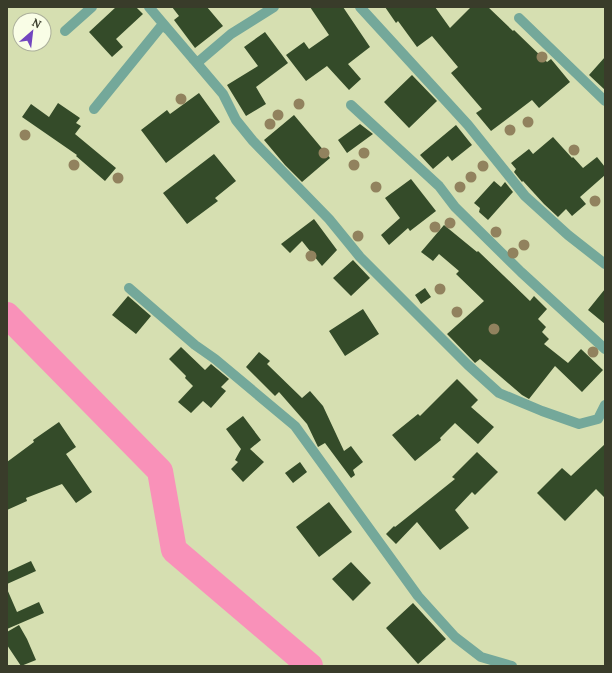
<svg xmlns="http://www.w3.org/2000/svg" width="612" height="673" font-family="Lora,serif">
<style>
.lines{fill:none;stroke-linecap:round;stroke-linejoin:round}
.river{stroke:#f991b9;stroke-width:26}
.building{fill:#344b29}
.street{stroke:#74a89a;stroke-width:10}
.tree{fill:#91825e}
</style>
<rect width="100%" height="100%" fill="#d6dfb1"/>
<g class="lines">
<path class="river" d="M7 315 160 471 174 550 310 666"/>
</g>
<path class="building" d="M116 7H136L143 14 116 39 123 47 112 57 89 32Z
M172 7H207L223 26 195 48 174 20 179 16Z
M310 7H343L370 47 348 64 361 79 349 90 327 66 306 81 286 55 304 42 309 49 329 35Z
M385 7H435L450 28 471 7H488L513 31 514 30 547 62 551 59 570 82 539 108 532 100 491 131 476 113 482 109 451 73 458 67 432 36 417 47 398 21 396 23Z
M265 32 288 63 256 87 266 104 246 116 227 85 258 66 244 47Z
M605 57V90L589 75Z
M412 75 437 101 409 128 384 102Z
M199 93 220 122 166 163 141 130 167 110 170 114Z
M58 103 80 118 76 123 81 126 75 134 116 168 105 181 76 156 77 155 22 117 31 104 49 117Z
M294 115 330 158 302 182 285 165 264 140Z
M360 124 373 134 347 153 338 140Z
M456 125 472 145 452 161 448 156 433 169 420 155Z
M553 137 572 158 573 157 583 168 597 157 605 167V175L580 197 586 204 572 216 566 209 558 217 544 204 523 181 522 182 514 172 516 169 511 163 529 149 533 154Z
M214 154 236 181 215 198 218 201 187 224 163 193Z
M411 179 436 211 410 231 408 228 389 245 381 235 400 218 385 198Z
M494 181 501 187 505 182 513 192 488 220 479 212 480 208 474 203Z
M314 219 337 250 322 266 302 241 290 253 281 244Z
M444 225 477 252 478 251 530 301 534 296 547 309 538 319 546 327 542 332 549 339 544 344 568 363 581 349 603 370 582 392 555 366 529 399 522 395 480 359 475 363 447 334 484 301 456 274 459 271 439 254 433 261 421 252Z
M353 260 370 278 351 296 333 278Z
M425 288 431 297 421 304 415 295Z
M605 289V324L588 310Z
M128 296 151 316 136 334 112 315Z
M363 309 379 334 345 356 329 331Z
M181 347 205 370 211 364 229 379 221 387 226 391 211 408 203 401 191 413 178 402 193 386 185 378 186 376 169 359Z
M259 352 270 361 267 364 302 398 310 391 323 406 344 451 351 446 363 462 353 470 355 475 351 478 325 443 318 447 307 424 279 392 275 396 246 367Z
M457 379 478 400 471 407 494 427 478 444 455 423 440 438 441 440 415 461 392 435 418 414 420 416Z
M243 416 261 440 250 449 264 462 243 482 231 469 238 462 235 460 241 449 226 429Z
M59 422 76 447 66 454 92 492 76 503 62 484 26 498 27 501 7 510V462L34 442 33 440Z
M605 444V498L596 489 565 521 537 493 562 468 571 476Z
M477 452 498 472 475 495 472 492 455 510 469 528 440 550 417 522 396 544 386 534 394 526 395 527 455 479 452 477Z
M300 462 307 472 293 483 285 473Z
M329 502 352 532 319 557 296 527Z
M31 561 36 571 7 584V572Z
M351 562 371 583 353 601 332 579Z
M7 589 17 612 39 602 44 613 7 629Z
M413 603 446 639 418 664 386 628Z
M19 625 27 639 36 660 21 666 7 645V632Z"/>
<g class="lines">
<path class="street" d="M149 7 223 94 236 120 253 141 329 219 360 257 468 365 499 393 542 411 579 424 598 419 605 405
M360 7 468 125 525 196 568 235 605 264
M519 18 605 101
M65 31 92 7
M193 59 197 63 231 34 274 7
M351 105 439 186 455 207 521 272 605 349
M94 109 163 24 167 29
M129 288 195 345 215 359 295 426 418 596 455 637 481 657 512 666"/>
</g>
<g class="tree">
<circle cx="542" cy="57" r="5.5"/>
<circle cx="181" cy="99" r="5.5"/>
<circle cx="299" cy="104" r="5.5"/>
<circle cx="278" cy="115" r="5.5"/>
<circle cx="528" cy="122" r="5.5"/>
<circle cx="270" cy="124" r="5.5"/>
<circle cx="510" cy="130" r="5.5"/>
<circle cx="25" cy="135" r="5.5"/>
<circle cx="574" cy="150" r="5.5"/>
<circle cx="324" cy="153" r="5.5"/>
<circle cx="364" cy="153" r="5.5"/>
<circle cx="74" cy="165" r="5.5"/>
<circle cx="354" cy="165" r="5.5"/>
<circle cx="483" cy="166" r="5.5"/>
<circle cx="471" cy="177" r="5.5"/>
<circle cx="118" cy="178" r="5.5"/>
<circle cx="376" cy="187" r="5.5"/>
<circle cx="460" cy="187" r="5.5"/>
<circle cx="595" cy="201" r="5.5"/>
<circle cx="450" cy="223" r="5.5"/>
<circle cx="435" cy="227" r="5.5"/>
<circle cx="496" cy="232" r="5.5"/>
<circle cx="358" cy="236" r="5.5"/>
<circle cx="524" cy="245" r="5.5"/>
<circle cx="513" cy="253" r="5.5"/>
<circle cx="311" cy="256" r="5.5"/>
<circle cx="440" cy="289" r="5.5"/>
<circle cx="457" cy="312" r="5.5"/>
<circle cx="494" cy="329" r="5.5"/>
<circle cx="593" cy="352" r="5.5"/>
</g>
<rect width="612" height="673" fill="none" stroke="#393c2a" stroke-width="16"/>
<g transform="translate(32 32) rotate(28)"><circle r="19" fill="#f9fde6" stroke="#acb09b"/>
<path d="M0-3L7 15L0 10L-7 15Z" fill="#7246bf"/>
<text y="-6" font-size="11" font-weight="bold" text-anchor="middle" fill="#393c2a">N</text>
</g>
</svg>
